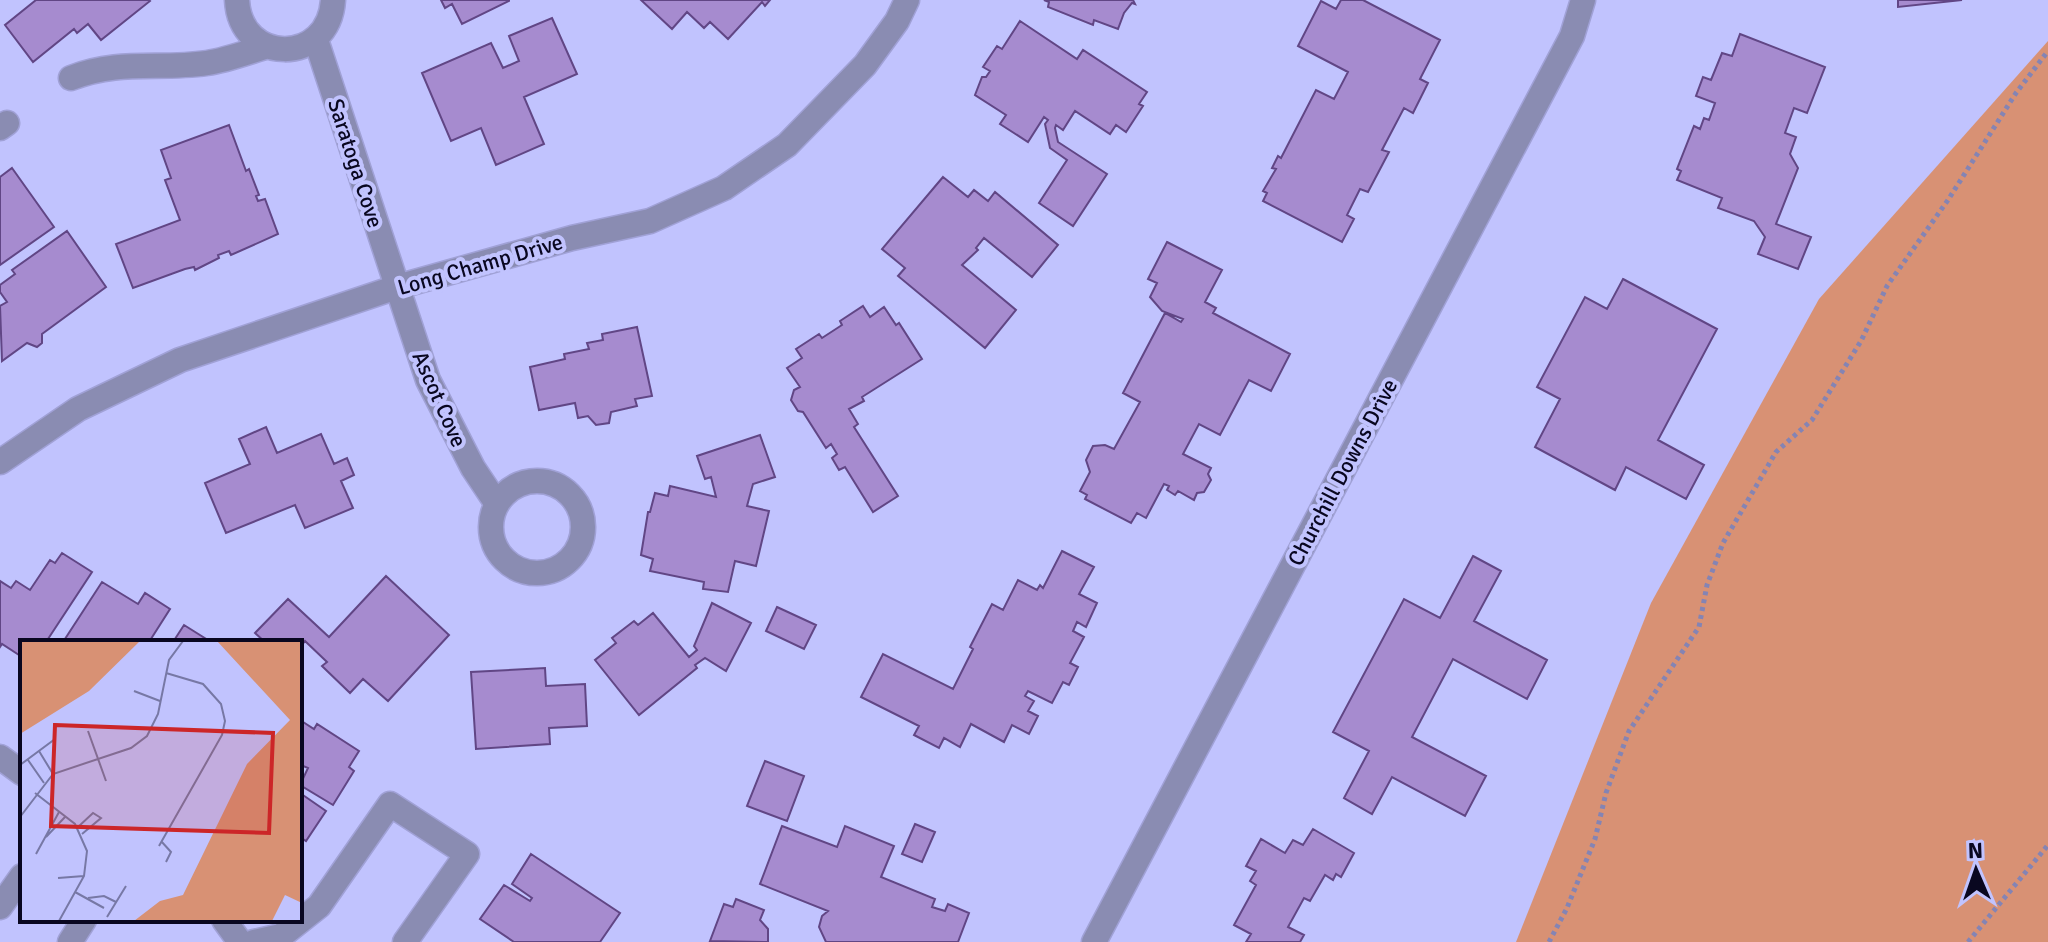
<svg xmlns="http://www.w3.org/2000/svg" width="2048" height="942" font-family="Signika,sans-serif">
<style>
.green{fill:#d89174}
.building{fill:#a68bcf;stroke:#614685;stroke-width:2}
.lines{fill:none;stroke-linecap:round;stroke-linejoin:round}
.minor-casing{stroke:#a0a1d6;stroke-width:27}
.path{stroke:#8484b4;stroke-width:5;stroke-dasharray:4 4;stroke-linecap:butt}
.minor{stroke:#8a8cb2;stroke-width:24}
.labels{text-anchor:middle;stroke-width:8;stroke-linejoin:round;paint-order:stroke}
.street-label{font-size:22px;fill:#090720;stroke:#c1c3fe}
.inset-road{fill:none;stroke:#7778a5;stroke-width:2}
.view{fill:#cc2628;fill-opacity:0.15;stroke:#cc2628;stroke-width:4}
.inset-edge{fill:none;stroke:#090720;stroke-width:4}
</style>
<rect width="100%" height="100%" fill="#c1c3fe"/>
<path class="green" d="M2048 41V942H1516L1651 603 1819 299Z"/>
<path class="building" d="M36 0H149L150 1 101 40 88 24 77 33 74 29 33 62 5 25Z
M441 0H509V1L462 24 452 4 445 8Z
M641 0H770L765 6 762 2 728 39 710 22 704 28 687 12 672 29Z
M1044 0H1133L1135 4 1132 3 1124 13 1118 29 1094 20 1093 25 1048 7 1049 2Z
M1341 0H1363L1440 40 1420 79 1428 83 1413 113 1404 108 1382 150 1389 152 1368 192 1360 189 1347 215 1354 219 1342 242 1263 201 1267 193 1263 191 1276 169 1272 168 1278 156 1281 158 1316 90 1334 99 1348 72 1298 46 1321 1 1336 9Z
M1898 0H1962L1898 7Z
M552 18 577 74 524 97 544 144 496 165 481 128 451 141 422 73 491 43 503 68 519 61 509 36Z
M1020 21 1077 59 1083 50 1147 92 1139 104 1143 106 1126 132 1116 125 1110 134 1075 111 1063 130 1056 125 1055 128 1058 142 1107 174 1073 226 1039 203 1067 160 1050 148 1045 124 1048 120 1044 117 1028 142 1000 124 1006 115 975 95 982 77H986L990 71 983 67 997 46 1002 49Z
M1740 34 1825 67 1807 113 1794 108 1785 133 1796 137 1790 154 1798 168 1776 224 1811 237 1798 269 1758 254 1765 237 1754 221 1718 208 1722 198 1677 180 1681 171 1677 169 1694 126 1700 129 1704 118 1709 120 1715 103 1696 96 1703 77 1711 80 1722 53 1732 56Z
M229 125 246 171 249 169 259 195 256 196 258 201 265 199 278 234 231 255 229 251 218 255 219 258 195 270 194 267 185 269 133 288 116 244 180 220 165 180 171 178 161 150Z
M12 168 54 227 0 265V177Z
M943 177 968 197 974 190 988 201 995 192 1058 245 1032 277 984 238 976 248 978 250 962 265 1016 310 985 348 898 276 905 268 882 249Z
M67 231 106 287 42 334V343L37 347 27 343 2 361 0 306 7 302 0 292V285L15 274 12 270Z
M1167 242 1222 270 1205 302 1216 308 1213 313 1290 354 1271 391 1249 380 1220 435 1199 424 1183 454 1211 468 1208 474 1211 480 1204 492 1197 493 1194 500 1178 491 1175 495 1167 490 1169 486 1164 484 1146 518 1137 513 1131 523 1085 499 1087 495 1080 491 1090 472 1086 460 1093 446 1105 445 1114 449 1140 402 1123 393 1165 313 1181 322 1183 319 1162 311 1150 297 1157 283 1148 279Z
M1623 279 1717 329 1658 440 1704 465 1686 499 1626 467 1615 490 1535 447 1560 399 1537 387 1585 297 1607 309Z
M863 306 870 317 884 307 896 325 899 323 922 359 862 397 864 401 849 409 858 424 854 427 898 496 873 512 845 467 839 470 832 458 837 454 831 444 826 448 803 412 798 411 791 400 794 390 800 387 787 368 802 358 796 349 819 334 822 338 842 325 840 321Z
M637 327 652 396 635 399 637 406 611 412 609 423 596 425 588 416 578 418 575 403 539 410 530 367 565 359 564 354 589 349 587 343 603 340 602 334Z
M266 427 277 453 321 434 334 464 347 458 354 475 341 481 353 508 305 528 295 505 226 533 205 483 250 464 239 439Z
M760 435 775 477 753 484 747 506 769 511 756 566 735 561 728 592 703 589 704 582 650 571 653 559 641 555 648 512H650L655 493 668 496 670 486 716 497 711 477 705 479 697 456Z
M1062 551 1094 567 1079 594 1097 603 1086 627 1077 622 1073 631 1084 637 1070 663 1078 667 1069 685 1063 682 1052 703 1028 691 1025 696 1034 701 1028 711 1038 716 1029 734 1012 725 1004 742 971 724 960 747 944 738 939 748 914 735 919 726 861 697 883 654 953 689 973 649 970 647 992 604 1003 610 1018 580 1037 590 1040 585 1043 588Z
M62 553 92 572 46 642H22V657L2 644 0 647V581L11 588 16 581 30 590 50 560 55 563Z
M1473 556 1501 571 1474 621 1547 660 1527 699 1453 659 1412 737 1486 776 1465 816 1392 777 1372 814 1344 798 1369 751 1333 732 1404 599 1440 618Z
M386 576 449 635 388 701 363 679 350 693 322 666 327 662 305 641 300 647V642H265L255 633 288 599 329 637Z
M102 582 138 604 145 593 170 609 149 642H63Z
M712 603 751 623 726 671 705 658 695 665 697 668 639 715 595 660 616 643 612 638 634 621 638 625 653 613 689 657 697 650 694 646Z
M777 607 816 625 804 649 766 631Z
M184 625 211 642H173Z
M545 668 546 686 585 684 587 726 549 728 550 744 476 749 471 672Z
M300 720 314 729 317 724 359 751 349 767 354 771 333 805 300 785 308 768 301 765 300 767Z
M765 761 804 776 787 821 747 806Z
M300 793 326 811 306 841 300 837Z
M915 824 935 832 922 862 902 854Z
M782 826 837 847 845 826 894 846 881 877 935 899 932 907 945 911 948 904 969 913 958 942H826L819 927 822 916 828 911 760 884Z
M1313 829 1354 853 1341 877 1336 874 1333 880 1325 875 1310 901 1304 898 1288 927 1304 935 1300 942H1246L1251 934 1234 925 1256 885 1250 881 1256 871 1246 866 1261 839 1285 853 1293 840 1303 845Z
M531 854 620 913 600 942H514L480 919 504 885 530 901 532 898 512 884Z
M736 899 764 910 760 920 768 929V942L710 941 724 904 733 907Z"/>
<g class="lines">
<defs>
<path id="minor" d="M237 0C240 65 329 66 333 0
M316 40 428 380 473 468 497 504
M71 78C120 59 158 70 207 63 227 60 248 52 268 46
M0 128 7 123
M0 462 78 409 180 360 397 287 572 238 650 221 724 188 787 145 865 65 897 21 907 0
M491 527a46 46 0 1 1 92 0a46 46 0 1 1-92 0Z
M0 757 22 773
M0 907 22 876
M224 920 240 942
M70 942 84 920
M254 942 281 936 319 906 390 804 467 854 405 942
M1094 942 1572 36 1583 0"/>
</defs>
<use href="#minor" class="minor-casing"/>
<path class="path" d="M1549 942 1567 908 1595 839 1606 793 1629 731 1699 627 1707 585 1723 543 1776 452 1812 420 1861 341 1887 286 1948 200 2016 93 2048 51
M1968 942 2048 845"/>
<use href="#minor" class="minor"/>
</g>
<g class="labels">
<g class="street-label">
<text transform="translate(356 163) rotate(72)" y="8">Saratoga Cove</text>
<text transform="translate(480 264) rotate(-16)" y="8">Long Champ Drive</text>
<text transform="translate(440 399) rotate(66)" y="8">Ascot Cove</text>
<text transform="translate(1342 472) rotate(-62)" y="8">Churchill Downs Drive</text>
</g>
</g>
<g transform="translate(20 640)">
<rect width="282" height="282" fill="#c1c3fe"/>
<path d="M0 1H120L69 51 0 94ZM197 1H282V263L265 255 252 281H114L140 261 163 255 227 124 270 80Z" fill="#d89174"/>
<path class="inset-road" d="M114 51 140 61M68 91 86 141M19 111 33 134M8 120 24 143M0 125 35 99M15 153 55 184 67 211 64 236 39 281M0 177 33 134 111 108 127 96 138 74 149 20 163 1M58 187 73 173 81 178 62 194M26 197 45 177M141 201 151 212 146 222M139 206 202 95 205 81 201 64 183 44 146 33M16 214 39 172M38 238 64 236M55 252 84 268M68 258 84 256 96 262M87 277 106 246"/>
<path class="view" d="M35 85 253 93 249 193 31 186Z"/>
<rect width="282" height="282" class="inset-edge"/>
</g>
<g transform="translate(1976 870) rotate(358)" stroke="#c1c3fe" stroke-width="6" paint-order="stroke">
<path d="M0-6L14 30L0 20L-14 30Z" fill="#090720"/>
<text y="-12" font-size="22" font-weight="bold" text-anchor="middle" fill="#090720">N</text>
</g>
</svg>
